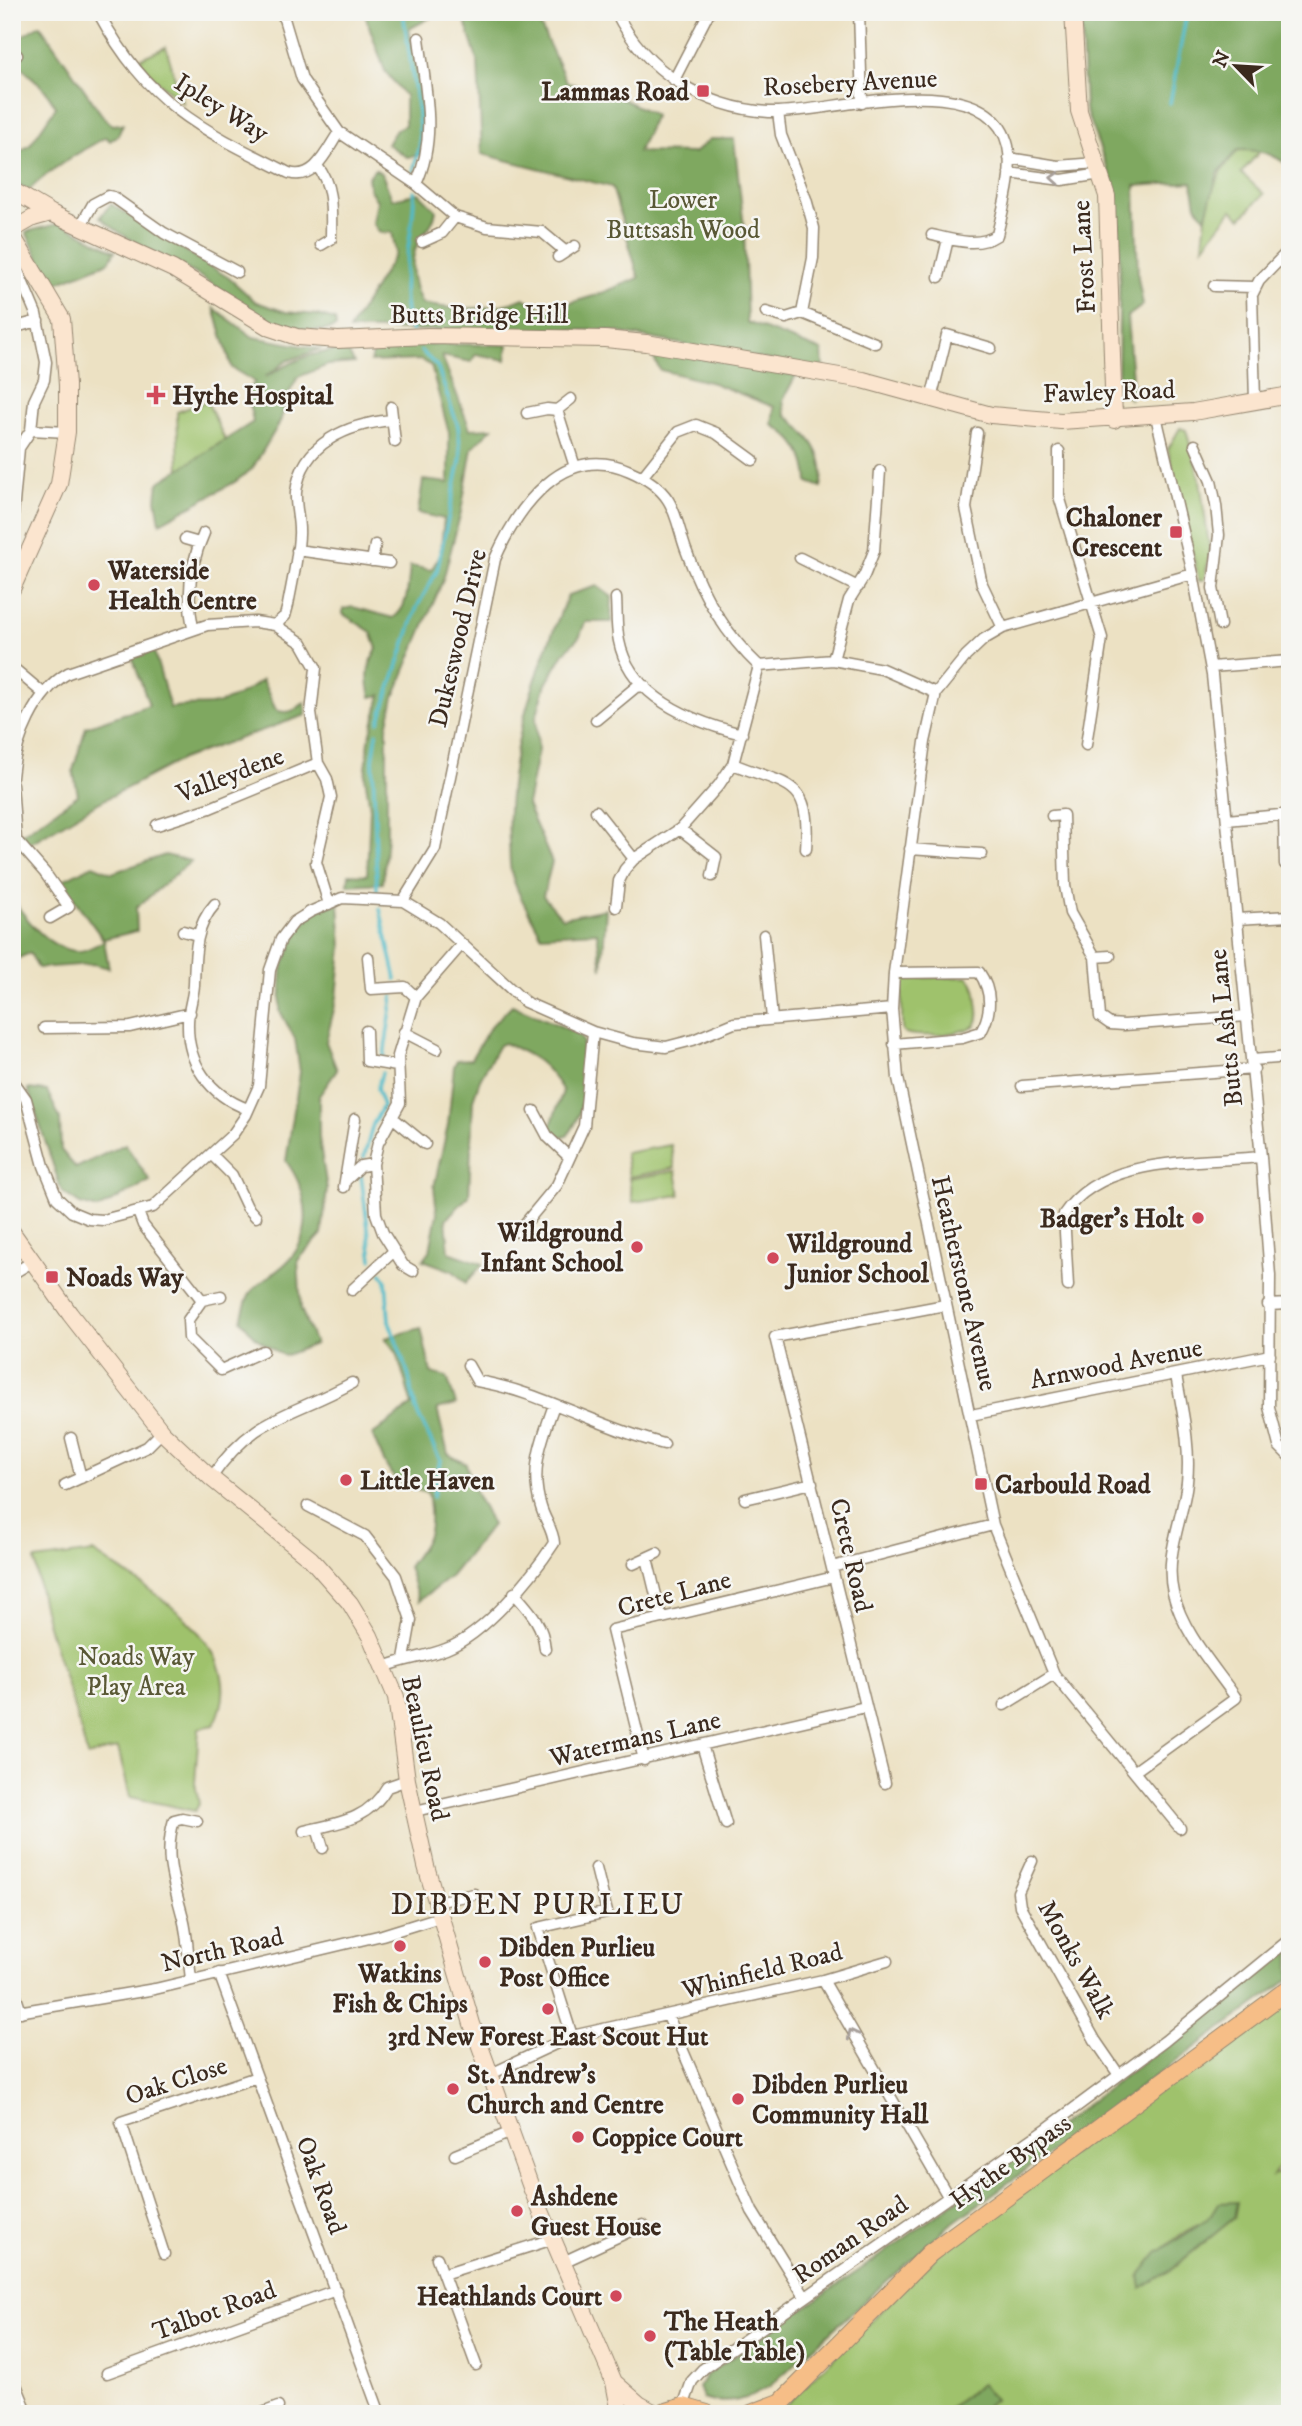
<svg xmlns="http://www.w3.org/2000/svg" width="1302" height="2426" font-family="'IM FELL DW Pica',serif">
<style>
.green{fill:#9fc26c;stroke:#6d7645;stroke-width:2;fill-rule:evenodd}
.forest{fill:#7fa860;stroke:#5d693f;stroke-width:2}
.lines{fill:none;stroke-linecap:round;stroke-linejoin:round}
.stream{stroke:#4fbbc9;stroke-width:3.5}
.street-casing{stroke:#948670;stroke-width:13}
.secondary-casing{stroke:#948670;stroke-width:18}
.primary-casing{stroke:#948670;stroke-width:20}
.street{stroke:#fff;stroke-width:10}
.secondary{stroke:#fbe5cf;stroke-width:16}
.primary{stroke:#f6be87;stroke-width:18}
.oneway{stroke:#a79f9a}
.poi-dot{fill:#d1495b;stroke:#f6f6f2;stroke-width:2.5}
.labels{text-anchor:middle;stroke-width:5;stroke-linejoin:round;paint-order:stroke}
.street-label{font-size:26px;fill:#3b2a1e;stroke:#f6f6f2}
.poi-label{font-size:26px;font-weight:bold;fill:#3b2a1e;stroke:#f6f6f2;text-anchor:start}
.park-label{font-size:26px;fill:#595835;stroke:#f6f6f2}
.quarter-label{font-size:30px;letter-spacing:2px;fill:#3b2a1e;stroke:#f6f6f2}
</style>
<rect width="100%" height="100%" fill="#f6f6f2"/>
<filter id="ink" filterUnits="userSpaceOnUse"><feTurbulence type="fractalNoise" baseFrequency=".0143" numOctaves="2"/><feDisplacementMap in="SourceGraphic" scale="14" xChannelSelector="R" yChannelSelector="G"/><feConvolveMatrix kernelMatrix="1 2 1 2 8 2 1 2 1" color-interpolation-filters="sRGB"/></filter>
<filter id="wash" filterUnits="userSpaceOnUse"><feTurbulence type="fractalNoise" baseFrequency=".00686" numOctaves="4" result="noise"/><feDisplacementMap in="SourceGraphic" scale="28" xChannelSelector="R" yChannelSelector="G"/><feGaussianBlur stdDeviation="1.57" result="paint"/><feColorMatrix in="noise" values="0 0 0 0 0 0 0 0 0 0 0 0 0 0 0 0 0 1.4 0 .05"/><feComposite in="paint" operator="in"/></filter>
<g filter="url(#wash)">
<rect width="100%" height="100%" fill="#ece1c3"/>
<path class="green" d="M166 47 182 102 149 74 139 59Z
M1238 150H1261L1241 173 1264 194 1241 218 1232 210 1203 247C1206 205 1210 181 1238 150Z
M207 401 225 440 179 470 177 412Z
M1180 428 1186 430 1200 480 1210 552 1204 580 1199 581 1168 449Z
M968 977C976 985 976 991 977 1002 978 1009 980 1017 976 1024 969 1034 911 1040 902 1031V981L912 978Z
M671 1145 675 1168 629 1177 625 1153Z
M676 1171 680 1195 633 1202 629 1179Z
M93 1552C147 1589 256 1646 214 1725L199 1728 195 1783 199 1804 195 1811 130 1797 118 1748 87 1756C73 1689 42 1629 35 1560Z
M1290 1992V2160L1288 2154 1273 2176 1290 2170V2414H976L993 2400 981 2384 942 2414H777L945 2247ZM1234 2218 1169 2271 1139 2276C1170 2243 1185 2220 1234 2218Z"/>
<path class="forest" d="M364 12H441L409 29C419 70 427 113 421 155L407 157 387 144 396 130 405 125V96L385 71Z
M462 12H534L567 83 608 92 655 115 638 152 694 153 710 139H734L744 227 747 322 822 351 823 370 606 330H349L396 253 392 232 380 233 373 223 377 201 370 190 368 177 375 169 382 174 392 199 419 193 436 210C434 222 431 224 424 234 407 255 411 282 422 304 455 310 493 312 524 298L546 310 597 295 639 278 612 187 482 154 478 63Z
M1081 12H1290V167C1273 153 1260 150 1238 150L1218 173 1205 218 1196 205 1192 182 1135 186 1138 278 1143 305 1127 317 1133 391 1130 399 1118 390 1120 242 1118 213 1113 183 1085 109Z
M40 25 102 115 112 125 123 124 118 135 110 141 106 137C78 153 51 168 28 191L12 181V147L22 150 30 145 56 107C52 101 48 93 43 88 29 72 12 66 12 42Z
M111 204 229 278 256 302 286 312 317 315 335 320 336 327C319 335 293 327 275 321 248 312 225 292 201 277 167 257 129 244 100 217Z
M61 223 115 251 109 262 52 285 26 232Z
M214 308 253 337 320 349 287 361 265 377C292 362 316 348 348 352L354 363 328 365 298 377 288 395 280 422 252 469 235 482 160 523 156 499 158 483 253 422 247 392 255 382 232 368Z
M423 344 508 345 506 360 476 354 471 362 442 356 470 429 492 428 472 448 461 512 443 580 394 697 387 727V835L383 883 348 885 349 874 367 875 370 808 365 777 369 740 381 695 371 697C366 677 367 667 377 649L371 632 343 614V609L353 607 393 618C409 608 408 583 410 566L431 570 440 556 444 519 418 513 423 480 449 483V433L431 366 421 360 370 362 375 349Z
M655 350 796 375 783 400 785 414C807 434 829 454 821 487L808 482C807 456 796 437 772 425L774 407 713 383 660 370 654 359Z
M597 586 612 597 611 622H585L580 636 564 653 546 684 536 717 538 750 527 805 552 862 543 896 562 918 606 909 602 969 597 932 541 935C531 915 516 893 511 871 509 863 510 853 509 844 504 759 535 673 568 595Z
M154 651 170 708C184 705 197 706 210 705 227 703 248 691 262 680L276 710C288 715 296 710 305 702L306 715 184 758 96 804 24 847 22 834 78 795 73 770 86 727 149 705 132 657Z
M165 855 191 861 136 908 137 931 103 939 61 881 93 865 112 873Z
M12 898C27 920 49 951 79 951 87 951 97 944 104 941L109 968 93 964 38 968 30 953 12 961Z
M339 904 342 947 337 997 326 1042 337 1070 319 1096V1138L327 1189 322 1234 298 1260 301 1309 315 1344 284 1356 256 1338 241 1320C244 1311 246 1297 253 1290 262 1280 276 1273 286 1263 316 1234 308 1191 286 1161L300 1072 295 1039 280 1011 282 969 299 928 318 908Z
M512 1005 579 1034 583 1042C581 1074 590 1110 567 1136L557 1137 550 1128 563 1091C545 1062 534 1056 504 1043L499 1045 481 1077 473 1100 469 1196 446 1219 449 1252 483 1264 466 1283 453 1271 423 1260 430 1251 437 1213 434 1187 448 1125 454 1066 457 1060 471 1059 490 1027Z
M28 1089 47 1091 60 1118 61 1150 76 1168 125 1144 150 1181 98 1209 80 1204 62 1192Z
M421 1328 431 1373 447 1377 456 1404 437 1409 448 1454 466 1464 476 1494 492 1525 451 1576 419 1601 408 1567C430 1537 434 1531 428 1493 388 1485 389 1470 372 1435L412 1405 397 1353 385 1338Z
M1290 1949V1979L947 2227 770 2386C748 2399 728 2407 703 2398L699 2387 705 2376 880 2256 1051 2132Z
M1237 2202 1234 2218 1169 2271 1141 2288 1139 2276 1157 2253 1208 2219 1218 2203Z
M981 2384 994 2400 976 2414H942Z"/>
<g class="lines">
<path class="stream" d="M403 12 418 112 420 144 413 172
M1170 103 1187 12
M412 332C393 288 415 237 414 191
M379 722 417 607 437 571 461 457 458 426 437 366 421 351
M377 891 373 760 377 733
M380 909 396 979
M384 1056 393 996
M364 1157 373 1124 383 1106 377 1089 382 1073
M361 1175 372 1259
M381 1273 386 1280 389 1321 408 1373 416 1410 440 1460 433 1497"/>
</g>
</g>
<g filter="url(#ink)">
<g class="lines">
<defs>
<path id="street" d="M98 12C149 105 198 128 289 173 315 181 327 150 339 132
M282 12 302 79 339 132 416 184 455 217 487 227 542 232 566 252
M616 12C645 71 704 108 769 112 828 115 988 61 1008 146 1014 174 1003 207 997 235 978 248 953 240 932 235
M859 12 862 103
M917 12H949
M12 57 17 55
M674 80 709 12
M1009 158 1058 166 1097 163
M317 166C334 186 331 214 331 239L321 245
M1009 173 1062 180 1101 174
M416 184C438 137 425 88 419 38
M80 227 93 204 108 196 113 197 164 233 237 272
M422 242 442 233 455 217
M12 257 36 314 46 362 44 380 34 401 31 430
M558 257 575 246
M939 277 948 239
M1214 286 1254 287
M766 312 786 318 802 313 813 258 814 228 806 199 781 135 778 112
M802 313 875 343
M12 328 38 321
M931 399 947 335 991 348
M1255 401 1252 295 1259 281 1290 249
M391 407 395 442
M557 410 571 399
M527 413 547 409 557 410 575 467
M1156 416 1193 574 1212 675 1261 1157 1270 1276 1269 1407 1279 1446 1290 1457
M977 433 966 508 982 584 1003 628
M1195 445 1211 481 1216 505 1219 535 1213 588 1220 625
M1059 451V496L1102 638 1086 745
M643 476 678 432 696 425 716 433 753 460
M12 525 19 448 31 430 67 432
M185 539 199 543
M297 550 389 563
M800 558 858 587
M372 561 375 545
M616 598C617 612 616 628 619 641 630 697 693 722 742 734
M275 625 285 616 288 605C292 583 298 558 299 535 300 521 295 507 296 492 302 442 349 424 392 420
M193 628C186 595 190 564 204 533
M833 660 849 600 864 576 874 551 880 471
M12 667 44 694
M1211 667 1290 661
M596 720 636 687 645 686
M733 764C789 787 811 778 806 849
M12 777C15 740 35 692 68 673L207 625 255 622 275 625 302 643 316 668 311 713 318 763 327 779 331 797 316 862 329 904
M12 784 16 840 45 873 69 907 50 918
M596 811 634 859
M1284 814 1285 864
M1052 816 1063 815 1065 886 1070 913 1095 957 1100 1017 1110 1024 1124 1025 1247 1016
M1227 820 1290 814
M157 825 210 808 318 763
M680 829 716 857 712 876
M910 849 982 854
M403 901 435 849 495 559C518 507 564 441 630 471 644 477 659 486 668 500 677 514 680 534 686 550 702 595 725 634 759 666L833 660 882 669 936 693
M215 904C194 927 195 956 194 985 193 998 188 1010 188 1023 187 1063 209 1095 248 1109
M616 907 619 881 625 869 634 859 680 829 719 785 733 764 759 666
M1237 919 1290 916
M183 931 197 935
M764 935 772 1019
M368 957 371 989 405 987 416 997
M1095 957 1110 956
M894 973 979 972C992 991 992 1012 981 1032L962 1038 894 1044
M44 1028 130 1027 190 1013
M366 1031 367 1061 397 1066
M404 1032 437 1049
M1252 1060 1290 1057
M12 1079 26 1099 44 1166 57 1198 72 1212 89 1219 103 1220 153 1207 233 1134 246 1115 259 1086 270 970 281 939 294 922 310 912 342 898 403 901 439 923 525 1002 593 1032 633 1043 666 1047 693 1040 734 1023 892 1009
M1022 1086 1254 1069
M534 1111 548 1137 569 1157
M392 1117 425 1144
M212 1155 232 1175 247 1207 256 1217
M346 1180 361 1166 373 1164
M344 1187 355 1119
M138 1212 143 1225 202 1300 188 1320 189 1338 221 1370 263 1351
M518 1232 557 1185 584 1126 593 1032
M413 1271 403 1265 383 1233 376 1214 373 1164 378 1143 400 1103 398 1056 416 997 462 944
M12 1274 32 1262
M1068 1286 1064 1214C1102 1155 1199 1163 1261 1157
M352 1290 394 1251
M202 1300 221 1296
M1268 1305 1290 1304
M468 1365 477 1381C542 1392 600 1428 664 1444
M971 1415 1270 1355
M71 1438 81 1478
M211 1478C254 1415 290 1417 352 1383
M65 1485 147 1447 162 1432
M745 1499 812 1483
M308 1506 365 1536 396 1576 411 1620 404 1659
M647 1558 661 1616
M633 1564 657 1553
M832 1567 993 1525
M514 1593C530 1611 543 1624 545 1649
M384 1667C404 1659 426 1657 446 1649 485 1634 532 1577 554 1543 553 1529 545 1521 541 1507 529 1471 542 1439 554 1405
M1004 1705 1054 1674
M702 1745 726 1824
M644 1760 612 1630 834 1577
M1135 1771 1236 1698C1213 1665 1183 1633 1173 1593 1164 1555 1183 1519 1187 1482 1191 1446 1182 1410 1176 1375
M885 1783 775 1337 945 1305
M415 1811 865 1707
M317 1828 323 1848
M1180 1828 1054 1674 993 1525 898 1078 892 1009 894 973 925 742 936 693 966 656 984 639 1003 628 1193 574
M304 1831C338 1823 369 1820 387 1787L407 1780
M1032 1861 1018 1892 1020 1906 1095 2040 1119 2075
M436 1902 474 1894
M219 1973 380 2414
M191 1978C188 1959 188 1937 183 1918 174 1883 163 1856 174 1820L182 1818 197 1821
M823 1980 949 2198
M12 1985 21 2012
M12 2013 155 1989 382 1935 440 1917
M668 2016 752 2211 805 2297
M572 2036 538 1928 607 1912 596 1868
M491 2074 572 2036 823 1980 887 1961
M455 2155 511 2132
M164 2254 121 2122 257 2077
M437 2258 476 2365
M563 2262 643 2225
M443 2274 553 2239
M107 2373 336 2290
M12 2375 28 2414
M683 2407 692 2381 703 2369 1049 2127 1165 2041 1290 1939
M260 2414 278 2407"/>
<path id="secondary" d="M1073 12 1079 111 1107 196 1114 420
M12 190 51 213 173 269 270 328 297 337 338 340 428 336 605 339 646 343 863 380 991 415 1061 421 1193 412 1290 395
M12 230 33 218 51 213
M12 235 62 319 67 385V432L59 484 12 589
M12 1232 70 1314 162 1432 211 1478 311 1559 350 1603 370 1636 396 1697 407 1780 426 1866 472 2024 532 2190 614 2382 620 2414
M614 2382 639 2404 657 2414"/>
<path id="primary" d="M660 2414 683 2407 707 2414
M751 2414 780 2403
M770 2414 930 2253 1290 1988"/>
</defs>
<use href="#street" class="street-casing"/>
<use href="#secondary" class="secondary-casing"/>
<use href="#primary" class="primary-casing"/>
<use href="#street" class="street"/>
<use href="#secondary" class="secondary"/>
<use href="#primary" class="primary"/>
</g>
<defs><path id="oneway-chevron" d="M-2-3.5L2.5 0L-2 3.5" fill="none" stroke-width="1.6" stroke-linecap="round" stroke-linejoin="round" transform="scale(1.75)"/></defs>
<g class="oneway">
<use href="#oneway-chevron" transform="translate(1055 178) rotate(-176)"/>
<use href="#oneway-chevron" transform="translate(852 2034) rotate(-118)"/>
</g>
</g>
<g class="poi-dot">
<rect x="696" y="84" width="14" height="14" rx="3.5"/>
<path d="M152.5 384.5h7v7h7v7h-7v7h-7v-7h-7v-7h7z"/>
<rect x="1169" y="525" width="14" height="14" rx="3.5"/>
<circle cx="94" cy="585" r="7"/>
<circle cx="1198" cy="1218" r="7"/>
<circle cx="637" cy="1247" r="7"/>
<circle cx="773" cy="1258" r="7"/>
<rect x="45" y="1270" width="14" height="14" rx="3.5"/>
<circle cx="346" cy="1480" r="7"/>
<rect x="974" y="1477" width="14" height="14" rx="3.5"/>
<circle cx="400" cy="1946" r="7"/>
<circle cx="485" cy="1962" r="7"/>
<circle cx="548" cy="2009" r="7"/>
<circle cx="453" cy="2089" r="7"/>
<circle cx="738" cy="2099" r="7"/>
<circle cx="578" cy="2137" r="7"/>
<circle cx="517" cy="2211" r="7"/>
<circle cx="616" cy="2296" r="7"/>
<circle cx="650" cy="2336" r="7"/>
</g>
<g class="labels">
<g class="street-label">
<text transform="translate(850 82) rotate(-3)" y="9">Rosebery Avenue</text>
<text transform="translate(222 107) rotate(32)" y="9">Ipley Way</text>
<text transform="translate(1083 257) rotate(-93)" y="9">Frost Lane</text>
<text x="479" y="323">Butts Bridge Hill</text>
<text transform="translate(1109 391) rotate(-2)" y="9">Fawley Road</text>
<text transform="translate(457 638) rotate(-77)" y="9">Dukeswood Drive</text>
<text transform="translate(230 774) rotate(-21)" y="9">Valleydene</text>
<text transform="translate(1225 1028) rotate(-96)" y="9">Butts Ash Lane</text>
<text transform="translate(965 1283) rotate(77)" y="9">Heatherstone Avenue</text>
<text transform="translate(1116 1363) rotate(-11)" y="9">Arnwood Avenue</text>
<text transform="translate(852 1555) rotate(77)" y="9">Crete Road</text>
<text transform="translate(674 1593) rotate(-15)" y="9">Crete Lane</text>
<text transform="translate(635 1738) rotate(-13)" y="9">Watermans Lane</text>
<text transform="translate(426 1748) rotate(78)" y="9">Beaulieu Road</text>
<text transform="translate(222 1949) rotate(-13)" y="9">North Road</text>
<text transform="translate(1077 1959) rotate(61)" y="9">Monks Walk</text>
<text transform="translate(762 1970) rotate(-14)" y="9">Whinfield Road</text>
<text transform="translate(176 2080) rotate(-18)" y="9">Oak Close</text>
<text transform="translate(1010 2161) rotate(-36)" y="9">Hythe Bypass</text>
<text transform="translate(322 2185) rotate(70)" y="9">Oak Road</text>
<text transform="translate(850 2239) rotate(-35)" y="9">Roman Road</text>
<text transform="translate(214 2310) rotate(-20)" y="9">Talbot Road</text>
</g>
<g class="poi-label">
<text x="689" y="100" text-anchor="end">Lammas Road</text>
<text x="172" y="404">Hythe Hospital</text>
<text x="1162" y="526" text-anchor="end">Chaloner<tspan x="1162" dy="30">Crescent</tspan></text>
<text x="108" y="579">Waterside<tspan x="108" dy="30">Health Centre</tspan></text>
<text x="1184" y="1227" text-anchor="end">Badger's Holt</text>
<text x="623" y="1241" text-anchor="end">Wildground<tspan x="623" dy="30">Infant School</tspan></text>
<text x="787" y="1252">Wildground<tspan x="787" dy="30">Junior School</tspan></text>
<text x="66" y="1286">Noads Way</text>
<text x="360" y="1489">Little Haven</text>
<text x="995" y="1493">Carbould Road</text>
<text x="499" y="1956">Dibden Purlieu<tspan x="499" dy="30">Post Office</tspan></text>
<text x="400" y="1982" text-anchor="middle">Watkins<tspan x="400" dy="30">Fish &amp; Chips</tspan></text>
<text x="548" y="2045" text-anchor="middle">3rd New Forest East Scout Hut</text>
<text x="467" y="2083">St. Andrew's<tspan x="467" dy="30">Church and Centre</tspan></text>
<text x="752" y="2093">Dibden Purlieu<tspan x="752" dy="30">Community Hall</tspan></text>
<text x="592" y="2146">Coppice Court</text>
<text x="531" y="2205">Ashdene<tspan x="531" dy="30">Guest House</tspan></text>
<text x="602" y="2305" text-anchor="end">Heathlands Court</text>
<text x="664" y="2330">The Heath<tspan x="664" dy="30">(Table Table)</tspan></text>
</g>
<g class="park-label">
<text x="683" y="208">Lower<tspan x="683" dy="30">Buttsash Wood</tspan></text>
<text x="136" y="1665">Noads Way<tspan x="136" dy="30">Play Area</tspan></text>
</g>
<g class="quarter-label">
<text x="538" y="1914">DIBDEN PURLIEU</text>
</g>
</g>
<rect width="1302" height="2426" fill="none" stroke="#f6f6f2" stroke-width="42"/>
<g transform="translate(1236 66) rotate(295)" stroke="#f6f6f2" stroke-width="5" paint-order="stroke">
<path d="M0-5L12 26L0 18L-12 26Z" fill="#3b2a1e"/>
<text y="-10" font-size="19" font-weight="bold" text-anchor="middle" fill="#3b2a1e">N</text>
</g>
</svg>
